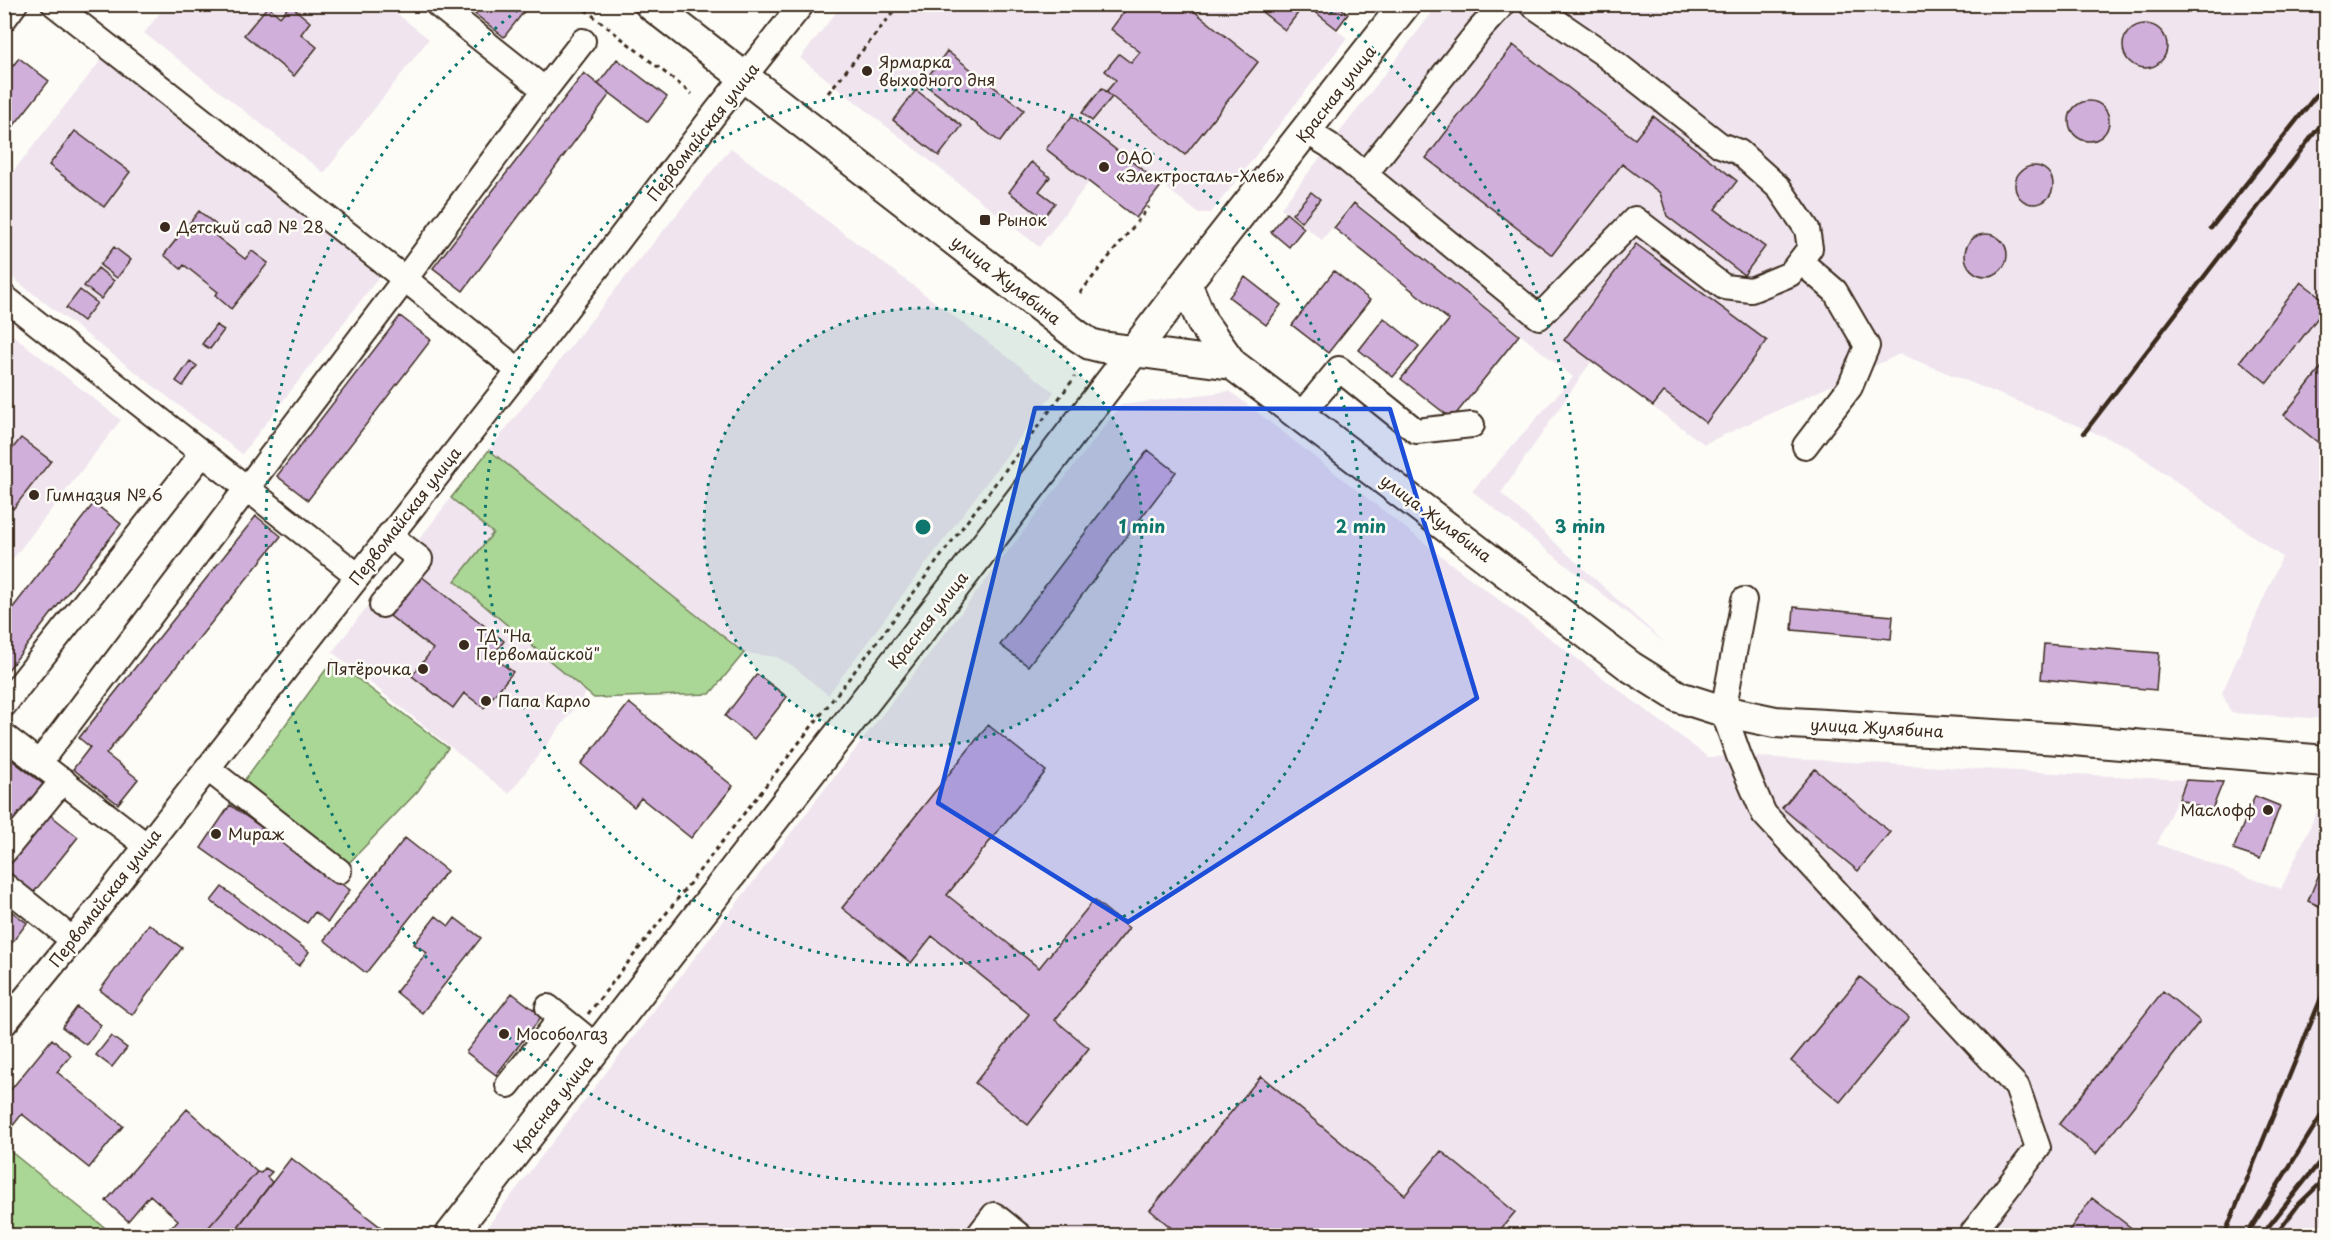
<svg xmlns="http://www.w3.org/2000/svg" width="2331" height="1240" font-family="'Playpen Sans',sans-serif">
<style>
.built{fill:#f0e5ef}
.green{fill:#abd796;stroke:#73805a;stroke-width:1.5}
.building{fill:#d0b0db;stroke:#3b2a1e;stroke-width:1.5}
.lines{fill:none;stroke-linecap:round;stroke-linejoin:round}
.minor-casing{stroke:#3b2a1e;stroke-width:28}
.major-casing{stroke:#3b2a1e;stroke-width:34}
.path{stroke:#3b2a1e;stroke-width:3;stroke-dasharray:4.5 4.5;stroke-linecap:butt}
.minor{stroke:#fdfcf7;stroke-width:24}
.major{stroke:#fdfcf7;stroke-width:30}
.rail{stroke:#3b2a1e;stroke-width:4.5}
.marked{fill:#1d4ed8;fill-opacity:0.2;stroke:#1d4ed8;stroke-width:4.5;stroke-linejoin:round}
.ring{fill:none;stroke:#0f766e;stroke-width:3;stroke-dasharray:3 6}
.poi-dot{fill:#3b2a1e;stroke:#fdfcf7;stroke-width:2}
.labels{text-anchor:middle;stroke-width:5;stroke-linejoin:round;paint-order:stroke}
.poi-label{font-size:16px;fill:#3b2a1e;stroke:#fdfcf7;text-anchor:start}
.street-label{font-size:16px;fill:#3b2a1e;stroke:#fdfcf7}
.centre{fill:#0f766e;stroke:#fdfcf7;stroke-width:3}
.ring-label{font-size:18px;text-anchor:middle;font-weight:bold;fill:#0f766e;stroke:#fdfcf7;stroke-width:5;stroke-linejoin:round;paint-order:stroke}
</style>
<rect width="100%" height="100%" fill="#fdfcf7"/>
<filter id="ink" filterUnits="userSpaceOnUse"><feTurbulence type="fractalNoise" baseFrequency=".0167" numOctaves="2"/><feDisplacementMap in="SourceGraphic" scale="12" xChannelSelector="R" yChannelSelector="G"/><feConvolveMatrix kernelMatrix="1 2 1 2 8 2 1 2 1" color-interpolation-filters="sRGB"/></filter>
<g filter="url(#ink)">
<path class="built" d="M385 4 429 39 324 173 144 33 166 5Z
M843 4 1305 5 1347 38 1211 213H1198L1163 185 1137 219 1089 182 1039 247 800 58Z
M1438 5H2326V719L2231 713 2222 693 2282 557 2125 445 1900 354 1704 444 1591 362 1501 493 1666 644 1472 491 1573 377 1354 201 1322 240 1281 208Z
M105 55 383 272 242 454 5 272 4 183Z
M731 148 1054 392 828 695 793 666 777 657 744 653 489 450 627 275Z
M5 329 121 420 5 569Z
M1230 391 1454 566 1708 757 1739 756 2186 780 2157 844 2281 889 2326 792V1235L480 1236 1121 405Z
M451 498 493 533 455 581 587 692 509 794 332 652Z"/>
<path class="green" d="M489 450 744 653 710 694 594 698 455 581 493 533 451 498Z
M333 660 448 748 418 791 347 865 243 782Z
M5 1147 114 1235H5Z"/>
<path class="building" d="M530 4 504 37 475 14 482 4Z
M1130 4H1185L1258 62 1185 155 1106 92 1116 80 1105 71 1119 54 1131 63 1140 52 1111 29Z
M1252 4H1305L1285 30Z
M1305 4H1336L1348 14 1337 29Z
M290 5 310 22 301 34 317 47 294 76 244 35 268 6 280 17Z
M2123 46a22 22 0 1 1 44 0a22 22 0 1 1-44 0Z
M1513 45 1635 139 1653 116 1737 181 1715 209 1765 247 1744 275 1667 216 1660 193 1622 164 1552 255 1426 158Z
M947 51 1024 110 1000 142 923 83Z
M19 58 49 81 4 138V77Z
M617 59 667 97 648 122 598 84Z
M584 73 610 94 463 291 433 268Z
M1102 88 1112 97 1092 121 1082 113Z
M916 90 962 126 939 156 893 120Z
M2069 121a20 20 0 1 1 40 0a20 20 0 1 1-40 0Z
M1072 116 1162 185 1136 218 1046 149Z
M75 131 130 172 104 207 49 165Z
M1031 162 1050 177 1039 191 1055 203 1043 218 1009 192Z
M2015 185a19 19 0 1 1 38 0a19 19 0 1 1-38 0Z
M1311 192 1320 199 1301 222 1292 214Z
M1354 203 1519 335 1452 419 1401 379 1449 320 1334 228Z
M199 211 216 225 211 232 245 259 252 251 268 263 231 309 215 295 218 292 184 265 181 269 164 255Z
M1286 213 1304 228 1289 247 1271 232Z
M1965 255a21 21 0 1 1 42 0a21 21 0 1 1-42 0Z
M1636 244 1767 341 1706 423 1664 392 1653 406 1564 340Z
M114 247 131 260 117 278 100 265Z
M98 268 114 281 101 299 84 286Z
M1334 271 1370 300 1328 353 1292 325Z
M1245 277 1281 305 1266 325 1229 297Z
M2301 282 2326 301V307L2267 383 2240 361Z
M80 290 97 303 83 321 66 308Z
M400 316 431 340 308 500 277 476Z
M1384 318 1419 346 1393 377 1359 350Z
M216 325 224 330 210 349 202 344Z
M190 361 197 366 183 386 176 381Z
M2326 362V449L2284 415Z
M21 438 51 461 13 509 4 502V459Z
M1148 450 1176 472 1028 666 1000 645Z
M94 503 121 524 4 675V619Z
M256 516 281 536 106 754 138 779 118 804 73 769 90 747 79 738Z
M421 576 504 641 492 656 513 672 484 708 464 693 453 708 412 676 433 649 390 616Z
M1794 607 1893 616 1891 639 1792 630Z
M2044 644 2159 653 2156 690 2041 679Z
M757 674 787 697 754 739 725 716Z
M629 703 733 786 691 838 641 798 634 807 581 764Z
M988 725 1046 771 947 895 1039 968 1094 900 1129 928 1055 1020 1089 1048 1028 1125 975 1083 1029 1014 932 936 911 963 842 908Z
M4 754 47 787 4 843Z
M1815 769 1890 832 1858 871 1782 808Z
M2186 780 2223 782 2211 812 2179 799Z
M2255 796 2280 806 2260 859 2233 850Z
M230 805 350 890 328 922 315 912 307 923 201 848Z
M44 810 78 837 30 897 4 877V860Z
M405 838 447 871 366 973 324 940Z
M2326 857V909L2308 901Z
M222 887 309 952 299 966 211 901Z
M4 906 27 923 8 948 4 945Z
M436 916 449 926 455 918 481 938 422 1013 396 992 427 953 414 944Z
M149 924 182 948 132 1015 100 990Z
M1860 977 1909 1018 1840 1102 1791 1061Z
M2163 991 2200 1021 2096 1154 2059 1124Z
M512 993 542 1016 496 1075 466 1052Z
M77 1007 101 1025 86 1045 62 1027Z
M111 1036 127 1048 112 1067 96 1055Z
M52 1039 71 1055 57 1072 123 1126 89 1168 22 1114 7 1133 4 1131V1098Z
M1261 1076 1405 1195 1441 1151 1515 1212 1495 1236H1181L1150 1210Z
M187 1109 257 1172 201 1236H164L178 1220 150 1195 128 1221 106 1201Z
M291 1158 387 1232 384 1236H231Z
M265 1168 272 1172 267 1177 272 1182 231 1236H201L257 1172 261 1173Z
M2092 1198 2142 1236H2065Z"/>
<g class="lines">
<defs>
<path id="minor" d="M54 4 405 279 519 371
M4 19 15 4
M545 90 583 41
M1306 131 1329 145 1539 317 1635 219 1724 287 1751 290 1790 274 1810 248 1807 229 1779 188 1739 152 1720 145 1601 52 1531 4
M1365 174 1481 28 1503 4
M1800 261 1835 291 1867 346 1850 387 1805 446
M4 297 357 575
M1301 415 1339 369 1416 431 1472 425
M1744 600 1723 711 1739 756 1764 814 2017 1087 2038 1148 1970 1236
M382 605 420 559 389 535
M4 705 203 453
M4 736 147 846
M39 763 405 279 545 90 437 4
M207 768 339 871
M4 852 63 780
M4 885 73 940
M548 1007 597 1047
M4 1024 73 940 519 371 716 112 802 4
M508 1085 561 1018
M978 1236 994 1215 1020 1236"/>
<path id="major" d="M650 4 1078 336 1090 344 1102 347 1232 364 1631 667 1679 697 1723 711 1775 722 2061 739 2326 761
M1186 283 1202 322 1232 364
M450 1236 960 579 1186 283 1405 4"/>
</defs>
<use href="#minor" class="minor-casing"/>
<use href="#major" class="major-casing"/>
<path class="path" d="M578 4 692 94
M828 93 900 4
M1080 293 1149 207
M588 1014 861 663 1075 377"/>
<use href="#minor" class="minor"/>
<use href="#major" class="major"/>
<path class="rail" d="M2211 228 2326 83
M2084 433 2326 118
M2224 1236 2326 986
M2246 1236 2326 1108
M2261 1236 2326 1154
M2275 1236 2299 1204 2326 1178"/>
</g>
</g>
<path class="marked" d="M1035 408 1390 409 1477 698 1128 922 938 803Z"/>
<circle cx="923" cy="527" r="219" fill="#0f766e" fill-opacity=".12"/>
<g class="ring">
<circle cx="923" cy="527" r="219"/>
<circle cx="923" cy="527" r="438"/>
<path d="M1323 6A657 657 0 1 1 523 6"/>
</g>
<g class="poi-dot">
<circle cx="867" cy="71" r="6"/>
<circle cx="1104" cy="167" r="6"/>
<rect x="979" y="214" width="12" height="12" rx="3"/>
<circle cx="165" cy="227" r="6"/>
<circle cx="34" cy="495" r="6"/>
<circle cx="464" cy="645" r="6"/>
<circle cx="423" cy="669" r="6"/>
<circle cx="486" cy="701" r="6"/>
<circle cx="2268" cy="810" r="6"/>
<circle cx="216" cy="834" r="6"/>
<circle cx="504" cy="1034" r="6"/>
</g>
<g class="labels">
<g class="poi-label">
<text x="879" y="68">Ярмарка<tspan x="879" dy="18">выходного дня</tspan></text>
<text x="1116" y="164">ОАО<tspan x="1116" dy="18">«Электросталь-Хлеб»</tspan></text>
<text x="997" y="226">Рынок</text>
<text x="177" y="233">Детский сад № 28</text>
<text x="46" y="501">Гимназия № 6</text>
<text x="476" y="642">ТД "На<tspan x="476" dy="18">Первомайской"</tspan></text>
<text x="411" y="675" text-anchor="end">Пятёрочка</text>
<text x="498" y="707">Папа Карло</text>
<text x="2256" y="816" text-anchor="end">Маслофф</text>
<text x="228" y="840">Мираж</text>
<text x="516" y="1040">Мособолгаз</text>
</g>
<g class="street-label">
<text transform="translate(1336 94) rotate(-52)" y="6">Красная улица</text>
<text transform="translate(703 132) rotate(-52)" y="6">Первомайская улица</text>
<text transform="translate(1006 280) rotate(38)" y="6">улица Жулябина</text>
<text transform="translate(405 516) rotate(-52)" y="6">Первомайская улица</text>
<text transform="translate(1436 518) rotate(37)" y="6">улица Жулябина</text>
<text transform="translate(928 620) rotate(-52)" y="6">Красная улица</text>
<text transform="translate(1877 728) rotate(3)" y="6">улица Жулябина</text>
<text transform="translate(105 898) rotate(-52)" y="6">Первомайская улица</text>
<text transform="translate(553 1104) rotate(-52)" y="6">Красная улица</text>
</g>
</g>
<circle cx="923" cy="527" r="9" class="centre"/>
<g class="ring-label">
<text x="1142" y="533">1 min</text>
<text x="1361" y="533">2 min</text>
<text x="1580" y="533">3 min</text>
</g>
<rect width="2331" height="1240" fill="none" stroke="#fdfcf7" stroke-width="24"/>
<rect x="12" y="12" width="2307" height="1216" fill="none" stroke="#3b2a1e" stroke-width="2" filter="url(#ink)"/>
</svg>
